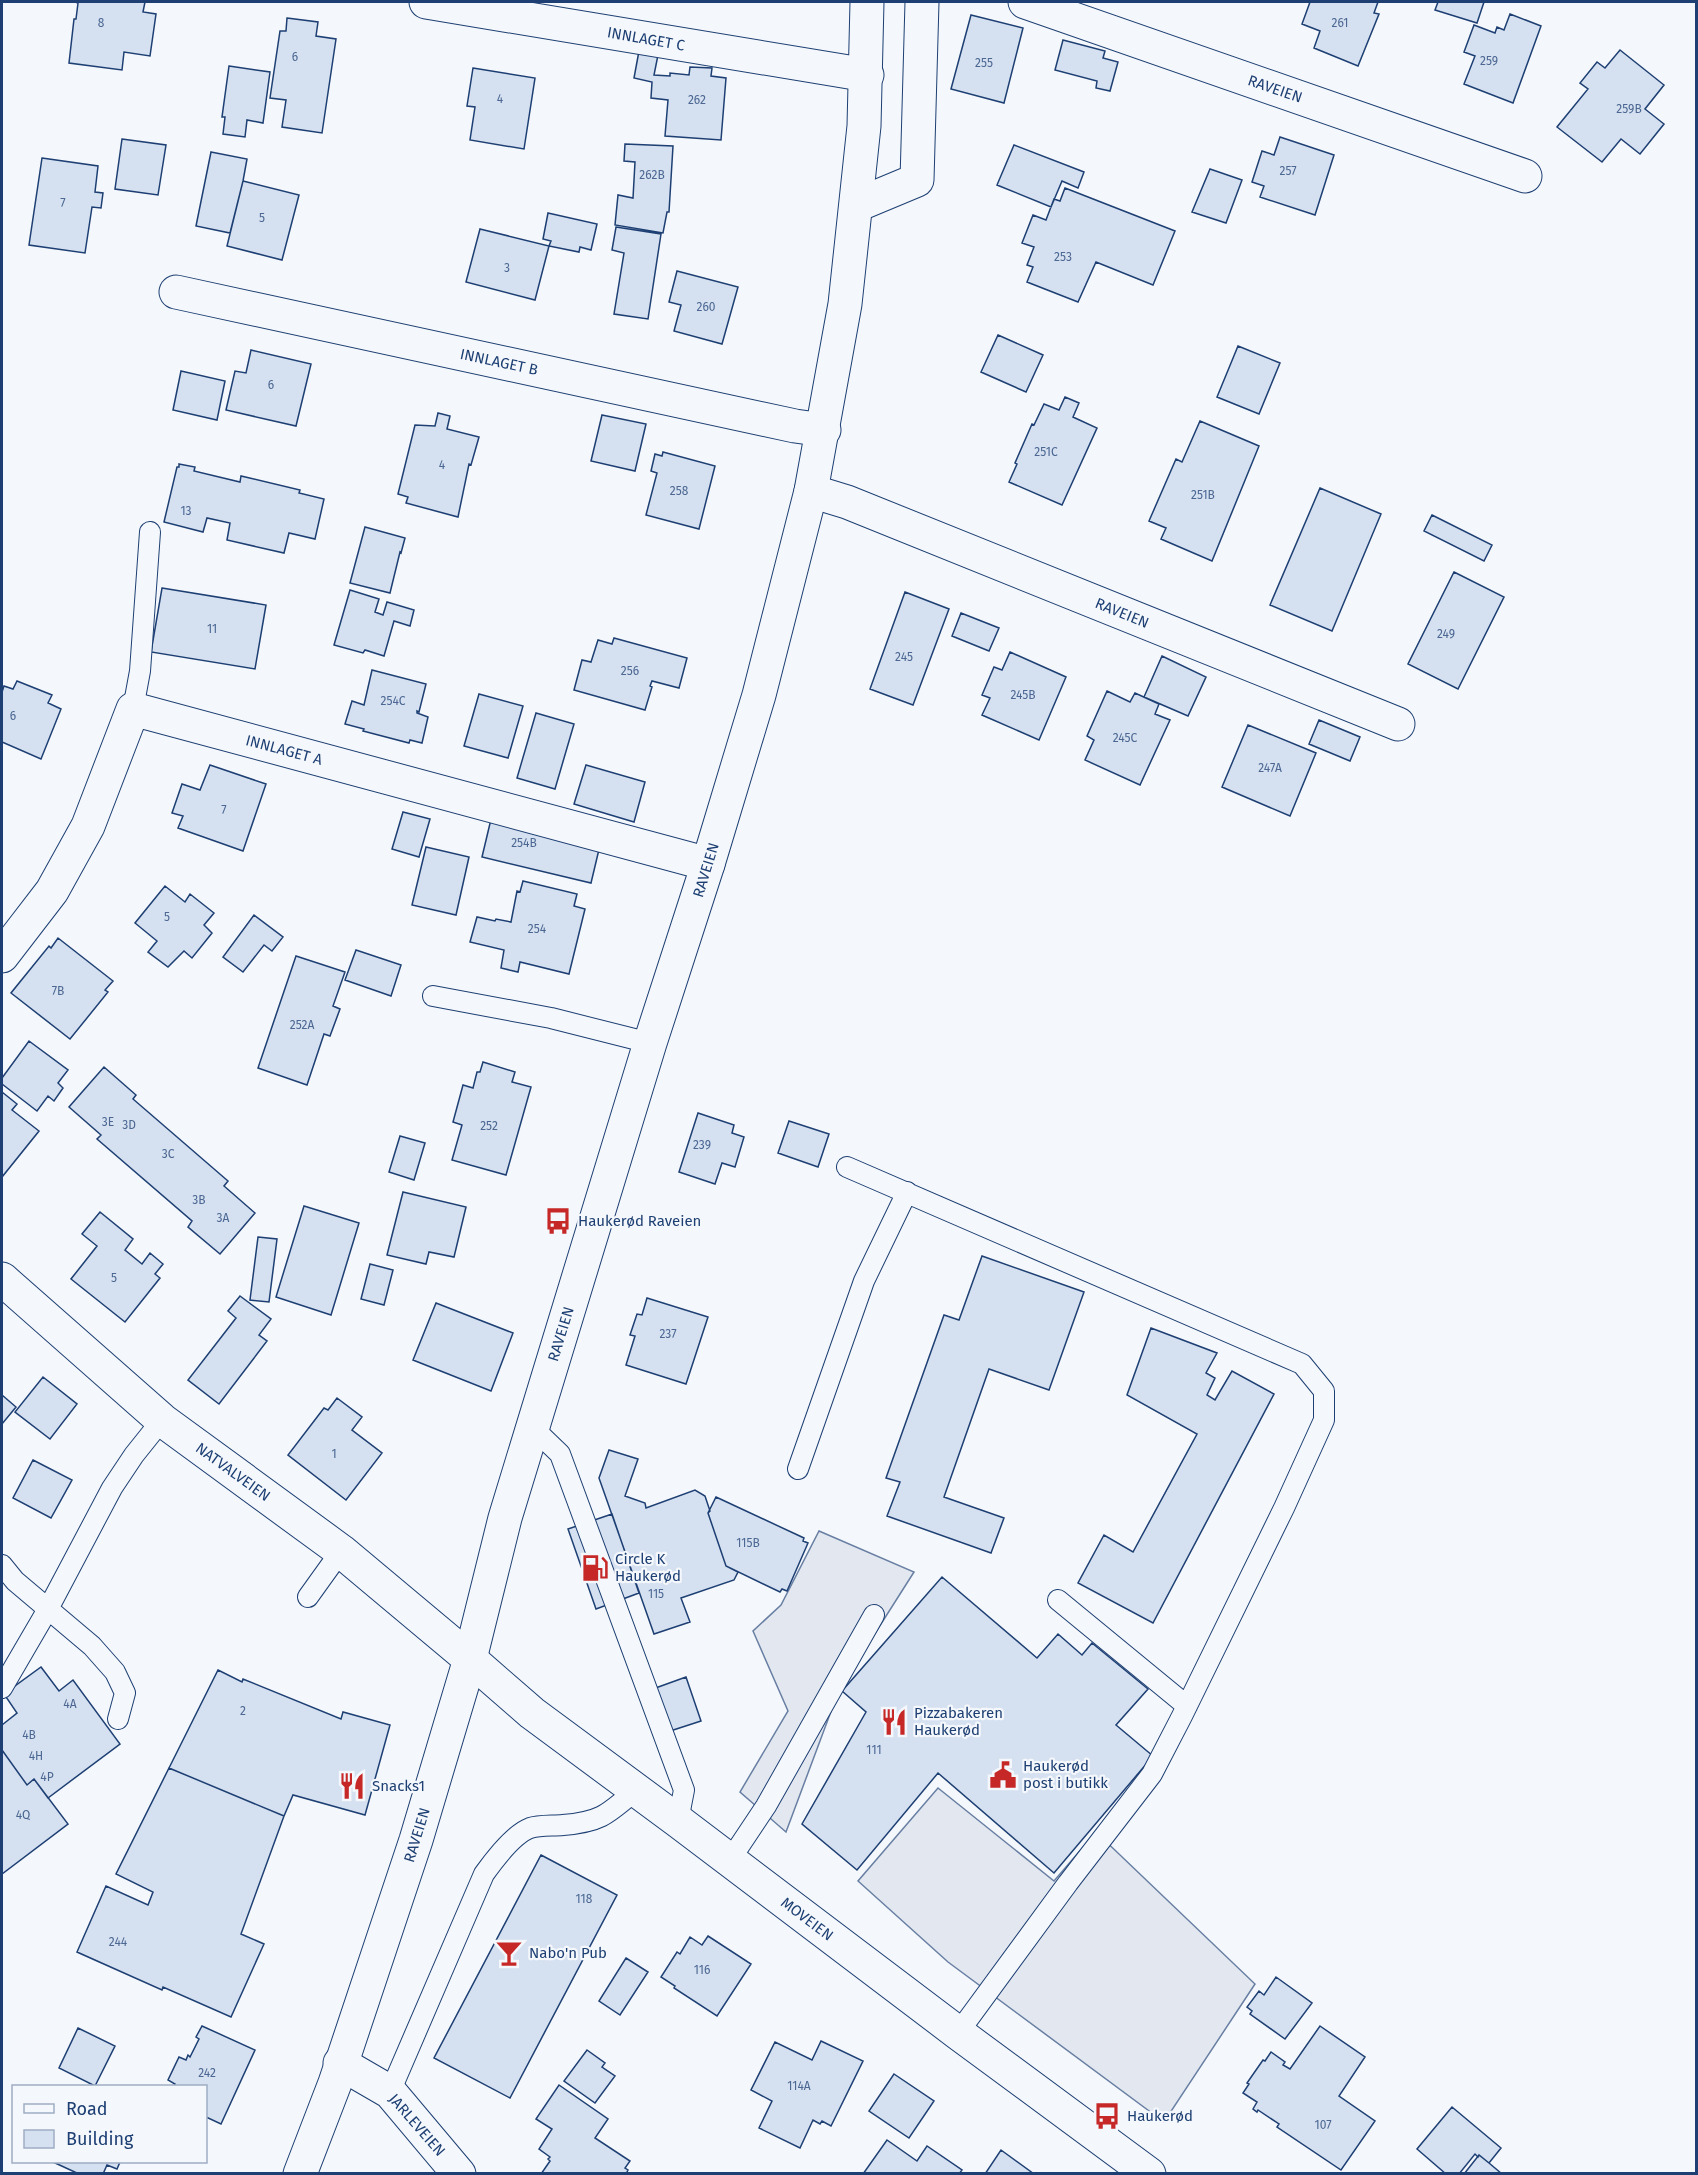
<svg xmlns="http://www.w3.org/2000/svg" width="1698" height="2175" font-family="'Fira Sans',sans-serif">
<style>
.parking{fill:#e3e8f0;stroke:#687fa3;stroke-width:1.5}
.building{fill:#d5e0f0;stroke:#1d3f73;stroke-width:1.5}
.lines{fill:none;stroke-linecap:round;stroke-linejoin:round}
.lane-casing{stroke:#1d3f73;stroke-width:22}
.street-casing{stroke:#1d3f73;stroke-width:35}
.secondary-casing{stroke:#1d3f73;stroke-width:35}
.primary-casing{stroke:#1d3f73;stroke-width:35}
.lane{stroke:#f4f7fb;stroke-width:20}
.street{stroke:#f4f7fb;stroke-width:33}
.secondary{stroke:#f4f7fb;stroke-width:33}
.primary{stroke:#f4f7fb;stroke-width:33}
.labels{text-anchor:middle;stroke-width:4.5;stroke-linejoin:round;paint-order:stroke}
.number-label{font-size:12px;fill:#4b6792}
.street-label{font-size:15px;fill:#1d3f73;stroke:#f4f7fb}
.poi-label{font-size:15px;fill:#1d3f73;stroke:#f4f7fb;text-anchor:start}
</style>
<rect width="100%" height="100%" fill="#f4f7fb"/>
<path class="parking" d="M819 1531 914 1572 839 1690 786 1832 740 1792 788 1711 753 1631 781 1605Z
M938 1788 1054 1881 1096 1832 1255 1984 1164 2122 948 1962 858 1881Z"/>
<path class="building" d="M75 2H145L143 12 156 14 150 56 124 52 122 70 69 63 74 19H76L78 3Z
M1310 2H1378L1374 13 1379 14 1358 66 1314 48 1320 31 1302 24Z
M1438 2H1484L1477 23 1435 10Z
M1510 14 1541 26 1513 103 1464 84 1475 56 1464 52 1474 25 1495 33 1497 27 1504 30Z
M971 15 1023 28 1004 103 951 89Z
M287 18 318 22 316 36 336 39 322 133 282 127 286 100 270 98 280 31H286Z
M1063 40 1105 51 1103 58 1118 62 1110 91 1096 88 1097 81 1055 70Z
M1620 50 1664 85 1645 109 1664 124 1640 154 1621 139 1602 162 1557 127 1588 89 1580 83 1597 62 1605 68Z
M639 51 658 55 654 75 670 76V73L689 75 690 67 712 68 711 76 726 78 721 140 665 136 668 100 651 98 652 82 634 78Z
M229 66 270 72 263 123 247 120 245 137 223 134 225 117H222Z
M473 68 535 78 524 149 470 140 475 107 467 106Z
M1280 137 1334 155 1315 215 1260 197 1264 186 1252 182 1262 151 1274 155Z
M122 139 166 145 158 195 115 189Z
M625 144 673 146 669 212H667L663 233 615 225 618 195 633 198 635 162 624 161Z
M1014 145 1084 172 1078 188 1062 181 1051 207 997 185Z
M211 152 247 159 243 181 230 233 196 226Z
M42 158 98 166 95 192 103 193 101 208 92 207 85 253 29 245Z
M1210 169 1242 180 1226 223 1192 212Z
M243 181 299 195 282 260 227 246Z
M1065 188 1175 231 1153 285 1096 262 1078 302 1027 282 1033 267 1027 265 1034 247 1022 243 1033 215 1046 220 1054 199 1060 201Z
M548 213 597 224 591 250 580 247 579 252 549 246 551 241 543 239Z
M616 227 661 234 648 319 614 314 624 253 612 250Z
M480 229 549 246 535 300 466 282Z
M677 271 738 287 722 344 674 331 681 305 669 302Z
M998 335 1043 355 1026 392 981 372Z
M1238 346 1280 363 1259 414 1217 397Z
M251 350 311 364 296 426 226 410 235 371 246 373Z
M181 371 225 381 217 420 173 410Z
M1065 397 1079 403 1073 417 1097 428 1062 505 1009 482 1017 464 1015 463 1032 424 1034 425 1044 404 1059 410Z
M438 413 450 416 447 429 479 437 471 465 469 464 458 517 406 503 408 497 398 494 415 425 435 426Z
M602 415 646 424 635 471 591 461Z
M1200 421 1259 446 1212 561 1161 539 1166 528 1149 521 1176 459 1182 462Z
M663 452 715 466 699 529 646 515 657 473 651 471 655 454 662 456Z
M179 464 195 467 194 471 240 482 241 476 300 490 299 493 324 499 315 539 289 533 284 553 227 540 230 523 207 518 203 532 164 522 177 467H179Z
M1320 488 1381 514 1332 631 1270 605Z
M1432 515 1492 545 1484 561 1424 531Z
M365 527 405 538 401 553 400 552 390 593 350 583Z
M1454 572 1504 597 1458 689 1408 664Z
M162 588 266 605 255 669 151 652Z
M350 590 379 599 375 612 383 615 387 602 414 610 410 626 394 621 384 656 365 650 363 653 334 645Z
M905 592 949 609 913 705 870 689Z
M961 613 999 628 989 651 952 636Z
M614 638 687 658 679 688 652 681 650 686 652 687 645 710 574 690 582 660 591 662 598 640 612 644Z
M1010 652 1066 677 1039 740 982 715 990 698 982 695 994 667 1002 670Z
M1162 656 1206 677 1188 716 1144 697Z
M372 670 426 684 419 712 417 711V713L428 717 422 743 410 740 409 743 363 731 364 729 345 724 352 701 364 705Z
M17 681 52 695 48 703 61 709 41 759 2 742V692L4 686 13 689Z
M1107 691 1130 702 1135 693 1159 704 1155 714 1170 720 1140 785 1085 760 1094 740 1087 736Z
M479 694 523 706 508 758 464 746Z
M536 713 574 724 555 789 517 778Z
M1319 720 1360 737 1350 761 1309 744Z
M1248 725 1316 753 1290 816 1222 787Z
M210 765 266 784 243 851 178 828 183 816 172 813 182 784 200 790Z
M586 765 645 782 634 822 574 804Z
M403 812 430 819 419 857 392 849Z
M492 815 601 841 591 883 482 857Z
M426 847 469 857 456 915 412 905Z
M523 881 577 894 574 906 585 909 569 974 520 962 518 972 501 968 504 950 470 942 477 917 495 921 496 919 511 922 517 891 520 892Z
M165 886 185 902 190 894 214 913 204 925 212 933 192 958 184 951 168 967 148 952 157 941 135 923Z
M254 915 283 937 272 951 264 945 243 972 223 957Z
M58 938 113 981 105 990 108 992 70 1039 11 993 49 946 51 948Z
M356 950 401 965 391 996 345 980Z
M296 956 345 972 333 1006 340 1009 330 1036 324 1034 307 1085 258 1068Z
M29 1041 68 1070 58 1083 63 1088 54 1101 48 1096 37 1111 2 1084V1078Z
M483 1062 515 1072 512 1082 531 1087 506 1175 452 1160 462 1125 453 1122 463 1085 473 1088 477 1072H480Z
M104 1067 136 1095 133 1099 228 1181 224 1186 255 1213 220 1254 188 1227 192 1221 97 1139 101 1135 69 1107Z
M2 1092 17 1104 12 1110 39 1131 2 1177Z
M698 1113 734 1125 732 1133 744 1137 735 1167 722 1163 715 1184 679 1172Z
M789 1121 829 1134 818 1167 778 1153Z
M400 1136 425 1143 414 1180 389 1172Z
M403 1192 466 1207 454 1257 429 1252 426 1264 387 1255Z
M304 1206 359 1223 331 1315 276 1297Z
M100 1212 133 1239 125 1250 142 1264 150 1253 163 1264 155 1274 160 1278 125 1322 71 1279 97 1246 82 1234Z
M258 1237 277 1239 269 1302 250 1300Z
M982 1256 1084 1292 1049 1390 989 1369 944 1497 1004 1518 991 1553 887 1516 900 1482 886 1478 944 1315 959 1320Z
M370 1264 393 1270 384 1305 361 1299Z
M240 1296 271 1319 259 1335 267 1341 219 1404 188 1380 236 1318 228 1311Z
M647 1298 708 1317 686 1384 626 1365 635 1336 630 1335 637 1314 642 1315Z
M436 1303 513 1333 491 1391 413 1360Z
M1151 1328 1217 1353 1206 1373 1215 1378 1207 1395 1215 1400 1232 1371 1274 1394 1153 1623 1078 1583 1104 1535 1133 1552 1197 1434 1127 1395Z
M43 1377 77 1404 50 1439 15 1412Z
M2 1395 16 1407 2 1424Z
M337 1398 362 1417 352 1430 382 1453 346 1500 288 1455 324 1408 328 1410Z
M609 1450 638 1459 625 1496 645 1503 646 1508 695 1490 705 1496 710 1511 708 1513 726 1566 738 1572 734 1580 681 1598 690 1622 654 1634 599 1478Z
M33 1460 72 1480 51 1518 13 1498Z
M716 1497 804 1538 803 1541 808 1543 787 1591 782 1589 780 1592 726 1566 708 1513Z
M612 1514 639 1593 596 1609 568 1529Z
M942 1577 1037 1658 1058 1634 1082 1655 1092 1643 1148 1689 1116 1725 1153 1756 1054 1873 938 1773 857 1870 802 1824 866 1712 842 1691Z
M41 1667 59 1691 73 1680 120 1744 48 1798 34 1779 27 1785 2 1750V1725L17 1713 4 1694Z
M218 1670 242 1682 243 1679 341 1719 343 1712 390 1725 365 1815 293 1795 284 1816 169 1768Z
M686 1677 701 1721 664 1733 650 1690Z
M2 1750 27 1785 34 1779 68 1824 2 1874Z
M169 1768 284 1816 241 1934 264 1944 231 2017 163 1987 162 1990 77 1952 106 1886 148 1905 153 1892 116 1874Z
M541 1855 617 1895 510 2098 434 2058Z
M708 1936 751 1964 717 2016 674 1988 675 1986 661 1977 677 1952 680 1954 690 1937 702 1945Z
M626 1958 648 1972 620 2015 599 2001Z
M1276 1977 1312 2003 1285 2039 1250 2014 1252 2011 1247 2007 1259 1991 1264 1995Z
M202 2026 255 2050 221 2124 206 2117V2086H174L175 2084 168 2080 179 2057 186 2060 188 2055 190 2057 199 2039 196 2037Z
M1320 2026 1365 2057 1339 2096 1375 2121 1341 2170 1277 2127 1279 2124 1258 2110 1257 2112 1253 2109 1257 2102 1243 2093 1249 2084 1247 2083 1263 2060 1265 2061 1271 2052 1285 2062 1283 2065 1290 2069Z
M78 2028 115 2046 95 2086 59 2068Z
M821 2041 863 2061 831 2126 822 2121 820 2124 813 2120 800 2148 759 2128 772 2101 751 2090 775 2042 812 2060Z
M587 2050 605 2063 602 2067 615 2076 595 2103 564 2081Z
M894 2074 934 2101 909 2138 869 2111Z
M559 2085 608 2119 595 2138 630 2161 625 2168 628 2170 626 2174H541L550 2161 548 2159 550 2157 539 2149 552 2129 536 2119Z
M1452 2107 1501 2148 1489 2163 1479 2155 1478 2157 1475 2154 1459 2174H1446L1417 2149Z
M887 2140 917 2161 927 2146 962 2170 959 2174H863Z
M1001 2150 1034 2174H985Z
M1479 2155 1489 2163 1502 2174H1464Z
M53 2162H120L117 2169 107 2165 103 2174H79Z"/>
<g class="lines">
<defs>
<path id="lane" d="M133 709 140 671 150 532
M433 996 551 1018 650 1043
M847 1167 1302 1364 1324 1391V1420L1284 1508 1182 1716 1152 1774 1068 1883 958 2033
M533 1428 560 1454 684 1790 678 1821
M798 1469 864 1281 907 1192
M2 1565 15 1581 92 1646 115 1672 125 1693 118 1719
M308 1597 341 1551
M1058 1600 1187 1706
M2 1688 48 1609 112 1488 134 1455 162 1420
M730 1860 766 1806 874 1615
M390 2092 484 1874C494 1860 514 1834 530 1828 539 1825 553 1826 563 1825 601 1822 608 1814 636 1790"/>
<path id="street" d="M426 2 867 75
M1025 2 1525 176
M857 205 917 180 922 2
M176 292 795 426 824 430
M811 491 847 502 1398 724
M2 956 52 891 88 826 133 709 708 864
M2 1279 162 1420 341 1551 470 1659
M340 2063 390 2092 459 2174"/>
<path id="secondary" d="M470 1659 532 1713 678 1821 958 2033 1149 2174"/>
<path id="primary" d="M300 2174 335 2083 416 1840 470 1659 505 1518 650 1043 708 864 759 695 811 491 845 304 864 126 867 2"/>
</defs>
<use href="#lane" class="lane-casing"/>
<use href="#street" class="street-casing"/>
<use href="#secondary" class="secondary-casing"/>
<use href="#primary" class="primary-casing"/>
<use href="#lane" class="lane"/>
<use href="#street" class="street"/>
<use href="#secondary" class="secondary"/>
<use href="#primary" class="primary"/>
</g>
<defs>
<symbol id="bus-bare" viewBox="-9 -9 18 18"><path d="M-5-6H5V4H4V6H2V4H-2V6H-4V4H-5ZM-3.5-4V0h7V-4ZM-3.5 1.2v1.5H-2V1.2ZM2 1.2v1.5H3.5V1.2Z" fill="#c62828" stroke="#f4f7fb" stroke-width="2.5" paint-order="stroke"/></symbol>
<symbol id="fuel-bare" viewBox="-9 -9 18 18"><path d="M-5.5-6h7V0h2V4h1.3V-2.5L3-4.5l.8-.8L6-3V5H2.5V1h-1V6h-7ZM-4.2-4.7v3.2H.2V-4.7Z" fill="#c62828" stroke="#f4f7fb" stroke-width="2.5" paint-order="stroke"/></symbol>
<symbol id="restaurant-bare" viewBox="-9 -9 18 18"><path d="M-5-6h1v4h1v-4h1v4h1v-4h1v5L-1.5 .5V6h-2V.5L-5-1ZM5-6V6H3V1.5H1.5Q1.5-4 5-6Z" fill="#c62828" stroke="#f4f7fb" stroke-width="2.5" paint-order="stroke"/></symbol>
<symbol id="civic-bare" viewBox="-9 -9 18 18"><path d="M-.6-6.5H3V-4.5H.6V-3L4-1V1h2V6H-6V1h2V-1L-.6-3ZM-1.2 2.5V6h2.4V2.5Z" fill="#c62828" stroke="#f4f7fb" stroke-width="2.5" paint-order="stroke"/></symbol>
<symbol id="bar-bare" viewBox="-9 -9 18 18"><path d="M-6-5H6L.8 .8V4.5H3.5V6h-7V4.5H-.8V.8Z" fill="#c62828" stroke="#f4f7fb" stroke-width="2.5" paint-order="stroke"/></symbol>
</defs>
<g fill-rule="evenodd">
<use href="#bus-bare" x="539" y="1202" width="38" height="38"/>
<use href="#fuel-bare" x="576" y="1549" width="38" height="38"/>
<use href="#restaurant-bare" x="875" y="1703" width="38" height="38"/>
<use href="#civic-bare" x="984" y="1756" width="38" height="38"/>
<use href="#restaurant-bare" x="333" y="1767" width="38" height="38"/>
<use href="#bar-bare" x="490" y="1934" width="38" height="38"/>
<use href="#bus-bare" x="1088" y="2097" width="38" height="38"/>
</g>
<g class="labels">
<g class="number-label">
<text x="101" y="27">8</text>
<text x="1340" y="27">261</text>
<text x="295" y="61">6</text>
<text x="1489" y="65">259</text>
<text x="984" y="67">255</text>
<text x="500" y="103">4</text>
<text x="697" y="104">262</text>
<text x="1629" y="113">259B</text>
<text x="1288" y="175">257</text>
<text x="652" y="179">262B</text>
<text x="63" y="207">7</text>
<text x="262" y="222">5</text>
<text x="1063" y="261">253</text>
<text x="507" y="272">3</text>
<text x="706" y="311">260</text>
<text x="271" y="389">6</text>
<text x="1046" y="456">251C</text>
<text x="442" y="469">4</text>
<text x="679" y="495">258</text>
<text x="1203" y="499">251B</text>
<text x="186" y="515">13</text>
<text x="212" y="633">11</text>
<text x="1446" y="638">249</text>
<text x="904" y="661">245</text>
<text x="630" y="675">256</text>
<text x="1023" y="699">245B</text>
<text x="393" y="705">254C</text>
<text x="13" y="720">6</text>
<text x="1125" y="742">245C</text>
<text x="1270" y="772">247A</text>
<text x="224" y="814">7</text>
<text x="524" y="847">254B</text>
<text x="167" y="921">5</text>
<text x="537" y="933">254</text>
<text x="58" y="995">7B</text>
<text x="302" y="1029">252A</text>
<text x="108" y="1126">3E</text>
<text x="129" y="1129">3D</text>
<text x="489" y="1130">252</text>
<text x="702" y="1149">239</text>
<text x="168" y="1158">3C</text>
<text x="199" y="1204">3B</text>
<text x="223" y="1222">3A</text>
<text x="114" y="1282">5</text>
<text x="668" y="1338">237</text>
<text x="334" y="1458">1</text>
<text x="748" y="1547">115B</text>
<text x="656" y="1598">115</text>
<text x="70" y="1708">4A</text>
<text x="243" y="1715">2</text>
<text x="29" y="1739">4B</text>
<text x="874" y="1754">111</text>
<text x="36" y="1760">4H</text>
<text x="47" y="1781">4P</text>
<text x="23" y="1819">4Q</text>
<text x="584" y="1903">118</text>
<text x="118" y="1946">244</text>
<text x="702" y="1974">116</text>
<text x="207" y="2077">242</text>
<text x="799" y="2090">114A</text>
<text x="1323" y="2129">107</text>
</g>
<g class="street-label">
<text transform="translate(646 39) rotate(10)" y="5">INNLAGET C</text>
<text transform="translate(1275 89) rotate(19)" y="5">RAVEIEN</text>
<text transform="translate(499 362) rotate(12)" y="5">INNLAGET B</text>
<text transform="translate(1122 613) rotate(22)" y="5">RAVEIEN</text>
<text transform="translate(284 750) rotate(15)" y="5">INNLAGET A</text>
<text transform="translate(706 870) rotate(-73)" y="5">RAVEIEN</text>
<text transform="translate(561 1334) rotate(-73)" y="5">RAVEIEN</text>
<text transform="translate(233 1472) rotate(36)" y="5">NATVALVEIEN</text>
<text transform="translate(417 1835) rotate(-73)" y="5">RAVEIEN</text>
<text transform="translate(807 1919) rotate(37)" y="5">MOVEIEN</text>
<text transform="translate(417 2125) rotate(49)" y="5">JARLEVEIEN</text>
</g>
<g class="poi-label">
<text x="578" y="1226">Haukerød Raveien</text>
<text x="615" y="1564">Circle K<tspan x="615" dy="17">Haukerød</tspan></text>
<text x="914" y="1718">Pizzabakeren<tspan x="914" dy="17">Haukerød</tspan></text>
<text x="1023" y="1771">Haukerød<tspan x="1023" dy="17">post i butikk</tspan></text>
<text x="372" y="1791">Snacks1</text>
<text x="529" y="1958">Nabo'n Pub</text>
<text x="1127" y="2121">Haukerød</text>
</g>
</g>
<rect width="1698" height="2175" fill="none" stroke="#1d3f73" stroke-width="6"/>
<rect x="12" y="2085" width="195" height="78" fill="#f4f7fb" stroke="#9eadc5" stroke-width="1.5"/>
<rect x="24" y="2104" width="30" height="9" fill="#f4f7fb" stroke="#9eadc5" stroke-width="1.5"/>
<text x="66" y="2115" font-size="18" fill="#1d3f73">Road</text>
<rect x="24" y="2130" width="30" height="18" fill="#d5e0f0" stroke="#9eadc5" stroke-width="1.5"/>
<text x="66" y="2145" font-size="18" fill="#1d3f73">Building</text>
</svg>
